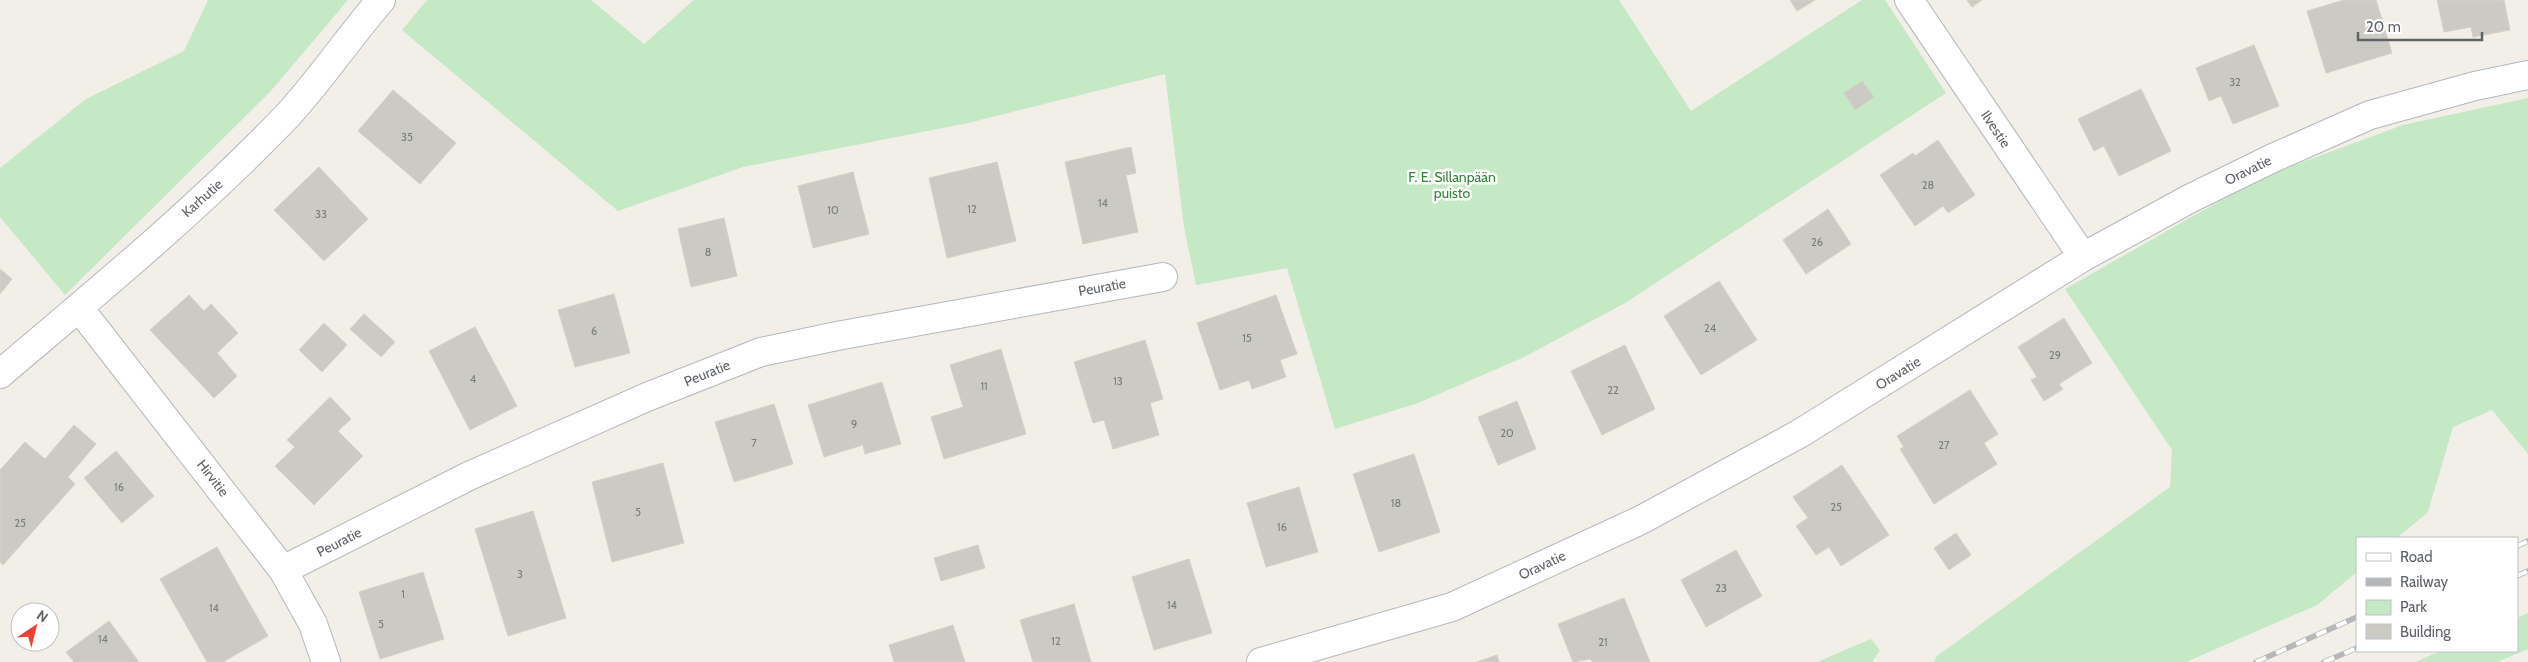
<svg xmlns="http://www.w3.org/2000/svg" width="2528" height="662" font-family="Cabin,sans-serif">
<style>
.green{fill:#c5e8c5}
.building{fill:#cccac5;stroke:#d6d1c6}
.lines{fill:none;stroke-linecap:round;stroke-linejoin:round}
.minor-casing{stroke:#b5b8bc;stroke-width:30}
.minor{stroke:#fff;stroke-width:28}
.rail-casing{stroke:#b6b7b8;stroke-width:5.5}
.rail{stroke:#fff;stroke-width:4;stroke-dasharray:11;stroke-linecap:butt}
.labels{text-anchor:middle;stroke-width:5;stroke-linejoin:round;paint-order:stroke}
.number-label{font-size:11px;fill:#7a7d7f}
.street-label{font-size:14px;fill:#5f6368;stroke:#fff}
.park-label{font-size:14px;fill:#348238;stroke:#fff}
</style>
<rect width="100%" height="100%" fill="#f1efe8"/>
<path class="green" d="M208 0H348L270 92 65 295 0 217V168L86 99 184 51Z
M427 0H591L644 44 694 0H1619L1691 111 1862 0H1885L1946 93 1625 303 1522 358 1418 403 1335 429 1287 268 1196 285 1184 227 1165 74 968 123 743 167 618 211 402 30Z
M2528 98V454L2492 410 2453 427 2428 512 2397 538H2357V572L2317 605 2186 662H1934L1937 656 2170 487 2172 450 2065 289 2260 178 2403 125Z
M2528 613V649L2497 662H2415L2441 651H2517V618Z
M1871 639 1880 650 1872 662H1817Z"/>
<path class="building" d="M1790 0H1815L1797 11Z
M1967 0H1982L1972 7Z
M2344 0H2376L2392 53 2326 73 2307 11Z
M2437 0H2504L2510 30 2473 37 2471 27 2444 32Z
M2254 45 2279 106 2233 124 2221 96 2209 101 2196 68Z
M1862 81 1874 97 1855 110 1844 93Z
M2141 89 2171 151 2119 176 2104 146 2094 151 2078 119Z
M393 90 456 143 420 184 358 131Z
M1938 140 1975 195 1948 213 1943 206 1915 226 1880 175 1913 153 1915 156Z
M1131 147 1136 173 1126 175 1138 232 1083 244 1065 162Z
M997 162 1016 241 947 258 929 178Z
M319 167 368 219 324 261 274 210Z
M853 172 869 234 813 248 798 186Z
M1828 209 1851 244 1806 274 1783 240Z
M724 218 737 276 691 287 678 229Z
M0 269 12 279 0 294Z
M1719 281 1757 340 1701 375 1664 316Z
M614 294 630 353 575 367 558 310Z
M189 295 204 311 211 304 238 333 217 353 237 376 214 398 150 330Z
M1276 295 1297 354 1280 360 1286 377 1252 389 1249 380 1220 390 1197 323Z
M364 314 395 342 381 357 350 329Z
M2064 318 2092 363 2059 384 2063 389 2044 401 2031 380 2037 377 2018 347Z
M324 323 347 345 322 372 299 350Z
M475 327 517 406 470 430 429 351Z
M1145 340 1163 399 1150 403 1159 435 1113 449 1104 420 1093 423 1074 362Z
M1625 345 1655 409 1602 435 1571 371Z
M1001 349 1026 434 944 459 931 417 963 407 950 365Z
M882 382 901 444 865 454 863 445 824 457 808 405Z
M1970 390 1998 434 1984 443 1997 464 1934 504 1900 449 1904 447 1897 436Z
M330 397 351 419 338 431 363 456 314 505 275 466 295 447 287 440Z
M1517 401 1536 449 1498 465 1478 417Z
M774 404 793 464 734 482 715 422Z
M74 425 96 444 68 477 75 484 3 565 0 562V470L25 442 45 459Z
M116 451 154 496 122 523 84 478Z
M1414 454 1440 532 1379 552 1353 474Z
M663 463 684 543 612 562 592 482Z
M1842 465 1889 535 1841 566 1829 547 1816 555 1796 526 1808 518 1793 497Z
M1299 487 1318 552 1266 567 1247 503Z
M533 511 566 618 508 636 475 529Z
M1956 533 1971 555 1949 570 1934 548Z
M978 545 985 568 941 581 934 558Z
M217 547 268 636 223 662H207L160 579Z
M1736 550 1762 596 1706 627 1681 580Z
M1189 559 1212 633 1154 650 1132 577Z
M423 572 444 639 380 659 359 592Z
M1624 598 1650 662H1592L1591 659 1573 662 1558 624Z
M1074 604 1091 662H1033L1020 620Z
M109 621 139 662H74L66 652Z
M953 625 965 662H894L889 645Z
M1497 655 1499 662H1477Z"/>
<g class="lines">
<defs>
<path id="minor" d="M1909 0 2083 257
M79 308 283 570 313 624 326 662
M0 374C98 291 199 208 288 115 321 79 349 37 381 0
M283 570 469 476 647 397 761 352 837 336 1163 277
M1261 662 1452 607 1641 520 1799 434 2083 257 2191 198 2273 158 2370 115 2475 86 2528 75"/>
</defs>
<use href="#minor" class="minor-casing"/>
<use href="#minor" class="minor"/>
<defs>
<path id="rail" d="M2517 546 2528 541
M2517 576 2528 571
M2256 662 2357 617
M2324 662 2357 648"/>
</defs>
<use href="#rail" class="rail-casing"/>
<use href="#rail" class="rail"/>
</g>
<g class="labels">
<g class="number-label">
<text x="2235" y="86">32</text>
<text x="407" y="141">35</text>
<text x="1928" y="189">28</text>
<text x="1103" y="207">14</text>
<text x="972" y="213">12</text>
<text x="833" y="214">10</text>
<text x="321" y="218">33</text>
<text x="1817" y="246">26</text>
<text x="708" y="256">8</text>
<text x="1710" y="332">24</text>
<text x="594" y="335">6</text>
<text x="1247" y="342">15</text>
<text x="2055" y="359">29</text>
<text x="473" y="383">4</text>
<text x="1118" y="385">13</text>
<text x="984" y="390">11</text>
<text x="1613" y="394">22</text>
<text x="854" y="428">9</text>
<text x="1507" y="437">20</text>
<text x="754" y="447">7</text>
<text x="1944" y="449">27</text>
<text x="119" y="491">16</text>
<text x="1396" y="507">18</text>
<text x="1836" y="511">25</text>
<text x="638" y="516">5</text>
<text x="20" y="527">25</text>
<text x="1282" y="531">16</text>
<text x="520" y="578">3</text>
<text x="1721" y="592">23</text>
<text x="403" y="598">1</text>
<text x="1172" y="609">14</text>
<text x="214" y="612">14</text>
<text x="381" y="628">5</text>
<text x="103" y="643">14</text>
<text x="1056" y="645">12</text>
<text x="1603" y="646">21</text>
</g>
<g class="street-label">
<text transform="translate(1996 129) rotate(56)" y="5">Ilvestie</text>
<text transform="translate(2248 170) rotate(-26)" y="5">Oravatie</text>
<text transform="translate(202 198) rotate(-42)" y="5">Karhutie</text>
<text transform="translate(1102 287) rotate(-10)" y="5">Peuratie</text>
<text transform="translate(707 373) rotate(-22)" y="5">Peuratie</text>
<text transform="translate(1898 373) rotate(-32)" y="5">Oravatie</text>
<text transform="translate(213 478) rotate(52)" y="5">Hirvitie</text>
<text transform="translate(339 542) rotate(-27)" y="5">Peuratie</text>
<text transform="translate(1542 565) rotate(-25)" y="5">Oravatie</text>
</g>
<g class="park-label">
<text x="1452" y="182">F. E. Sillanpään<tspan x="1452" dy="16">puisto</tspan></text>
</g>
</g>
<rect x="2356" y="537" width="162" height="115" fill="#ffffff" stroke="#bfc1c3"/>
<rect x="2366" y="553" width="25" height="8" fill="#ffffff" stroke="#bfc1c3"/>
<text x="2400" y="562" font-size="15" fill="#5f6368">Road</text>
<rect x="2366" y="578" width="25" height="8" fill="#b6b7b8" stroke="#bfc1c3"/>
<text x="2400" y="587" font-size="15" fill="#5f6368">Railway</text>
<rect x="2366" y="600" width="25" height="15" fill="#c5e8c5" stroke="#bfc1c3"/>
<text x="2400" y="612" font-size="15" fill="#5f6368">Park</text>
<rect x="2366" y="624" width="25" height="15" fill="#cccac5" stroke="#bfc1c3"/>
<text x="2400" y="637" font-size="15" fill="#5f6368">Building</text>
<g transform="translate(35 627) rotate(35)"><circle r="24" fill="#ffffff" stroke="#bfc1c3"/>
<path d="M0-4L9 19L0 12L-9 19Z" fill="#ea4335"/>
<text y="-8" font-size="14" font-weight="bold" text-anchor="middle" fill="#5f6368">N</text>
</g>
<path d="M2358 32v8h124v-8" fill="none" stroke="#5f6368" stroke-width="2.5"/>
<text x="2366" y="32" font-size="15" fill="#5f6368" stroke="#ffffff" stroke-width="4" paint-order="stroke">20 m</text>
</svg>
